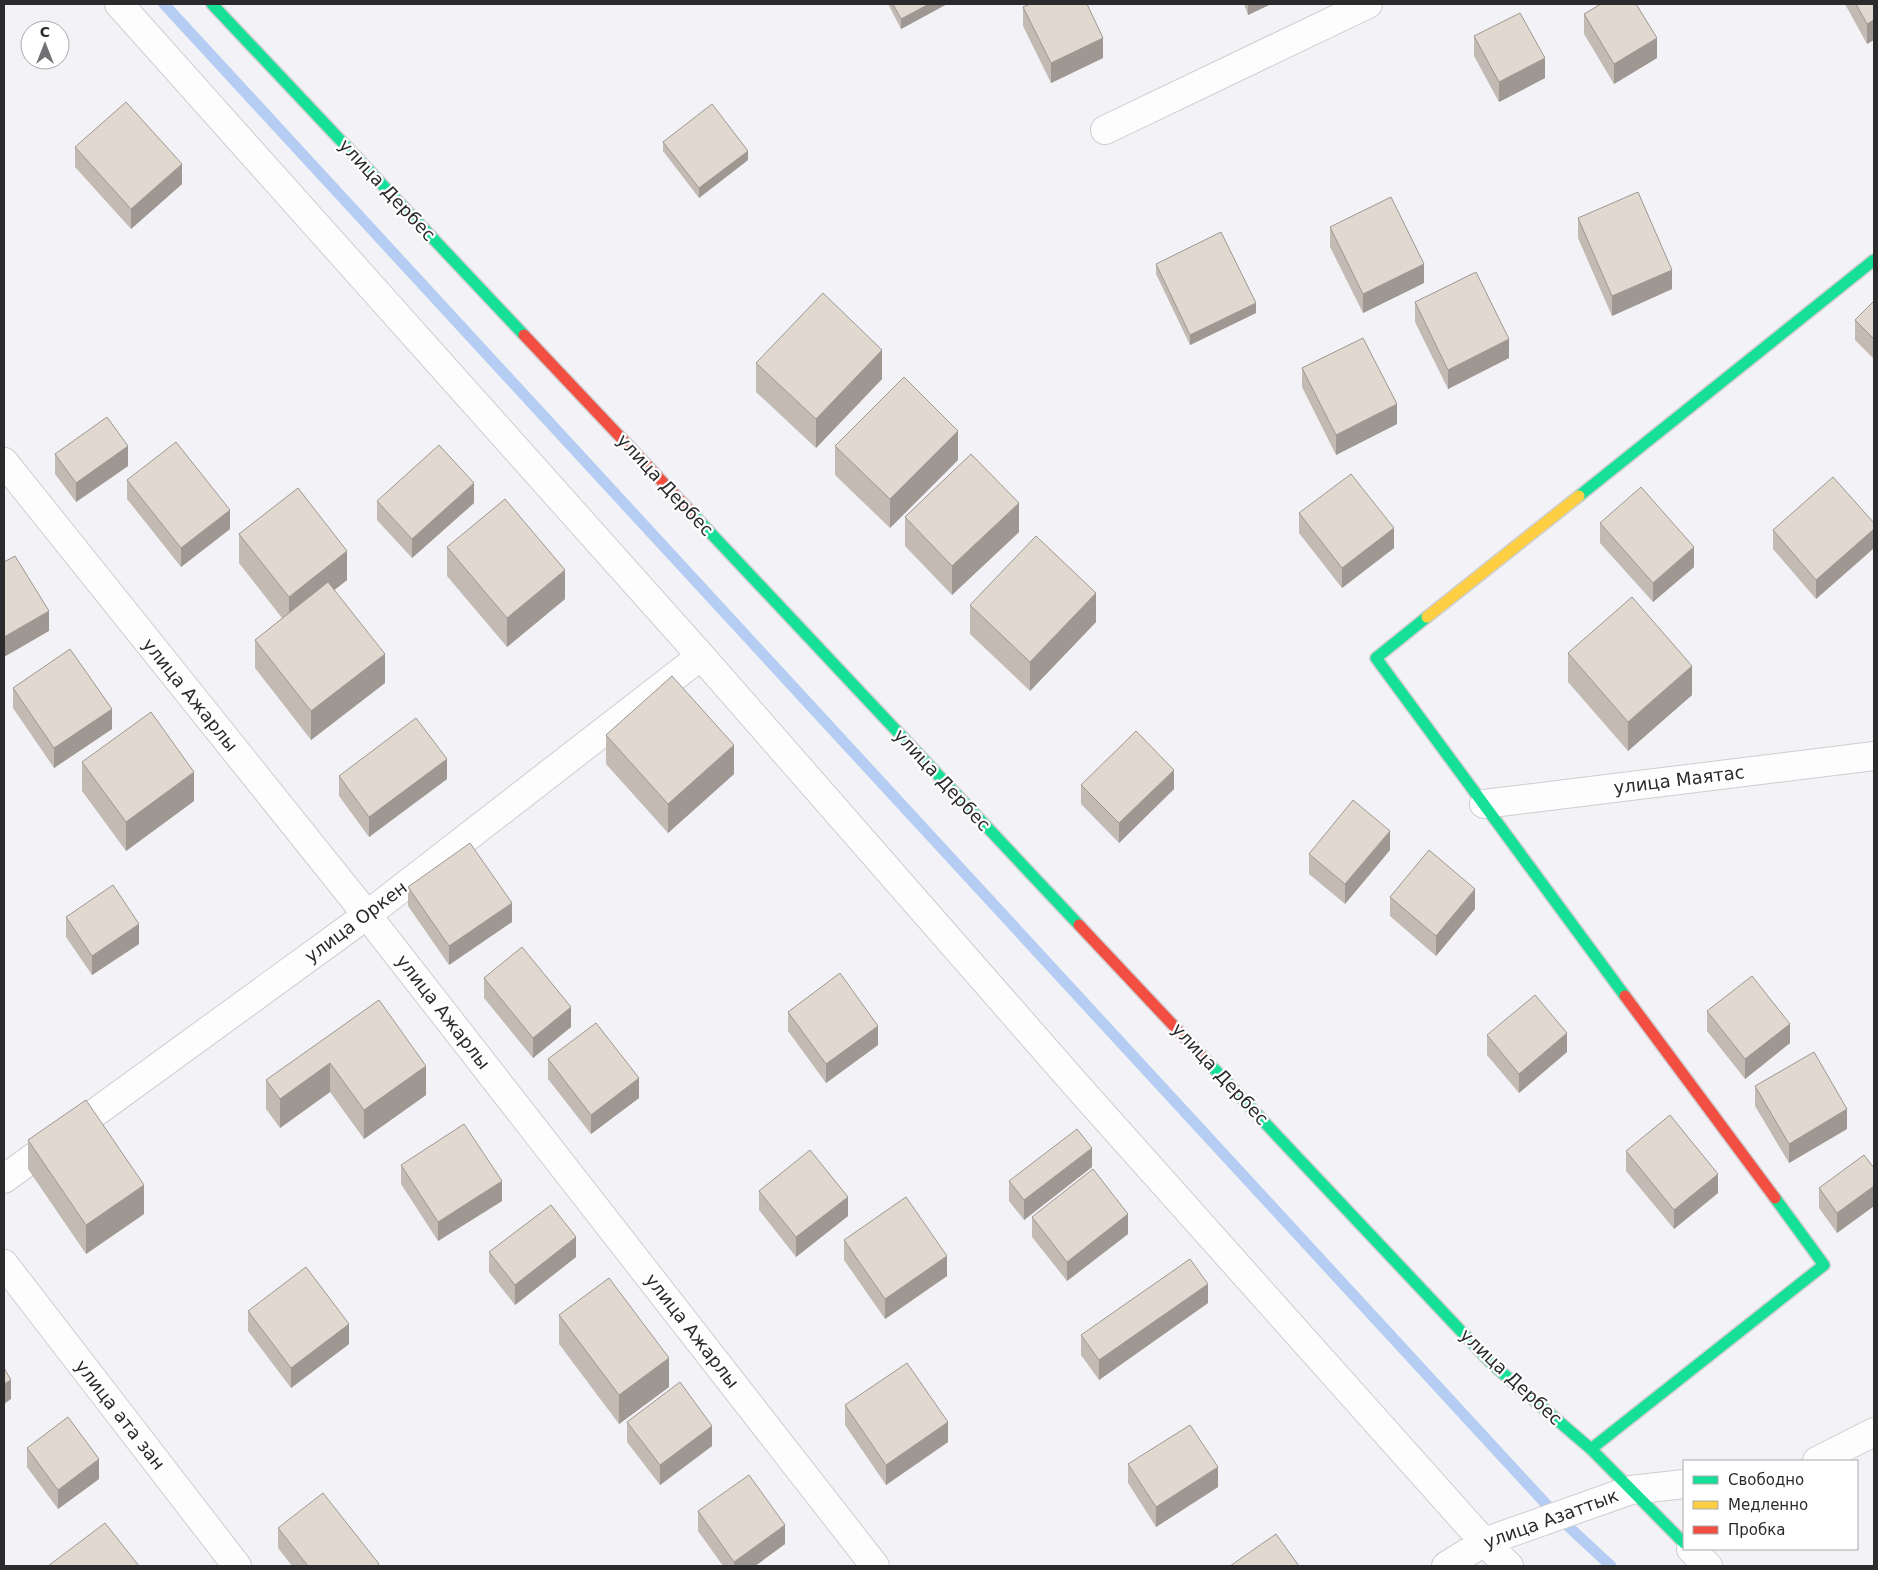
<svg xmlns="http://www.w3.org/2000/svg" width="1878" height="1570" font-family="'DejaVu Sans',sans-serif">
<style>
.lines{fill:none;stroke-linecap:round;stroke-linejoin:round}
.stream{stroke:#b5cdf2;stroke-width:11}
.street-casing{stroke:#ceced0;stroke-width:30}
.fast-casing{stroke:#ceced0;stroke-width:14}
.slow-casing{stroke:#ceced0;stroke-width:14}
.jam-casing{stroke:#ceced0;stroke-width:14}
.street{stroke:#fdfdfe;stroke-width:28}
.fast{stroke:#16e098;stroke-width:11}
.slow{stroke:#ffcf43;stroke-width:11}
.jam{stroke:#f24e42;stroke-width:11}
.wall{fill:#c2bab3}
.shaded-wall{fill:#9e9792}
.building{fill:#e1d8d0;stroke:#9e9792}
.labels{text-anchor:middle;stroke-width:4.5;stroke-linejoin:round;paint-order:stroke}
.street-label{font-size:18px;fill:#2b2b2d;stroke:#fff}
</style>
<rect width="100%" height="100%" fill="#f3f3f7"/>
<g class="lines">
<path class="stream" d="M164 4 1557 1516 1611 1566"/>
<defs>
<path id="street" d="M119 4 701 656 1078 1087 1484 1542 1509 1566
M1105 130 1368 4
M4 462 367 915 875 1566
M1484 804 1874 756
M4 1179 367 915 701 656
M4 1264 237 1566
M1817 1461 1874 1432
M1691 1549 1708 1566
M1446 1566 1484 1542 1631 1490 1684 1484"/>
<path id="fast" d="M212 4 524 335
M1579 496 1874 260
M691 512 1079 925
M1427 617 1376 658 1625 996
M1203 1057 1492 1364 1591 1449 1684 1543
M1591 1449 1824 1265 1775 1198"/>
<path id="slow" d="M1427 617 1579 496"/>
<path id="jam" d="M524 335 691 512
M1079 925 1203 1057
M1625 996 1775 1198"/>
</defs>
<use href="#street" class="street-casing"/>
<use href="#fast" class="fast-casing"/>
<use href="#slow" class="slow-casing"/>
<use href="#jam" class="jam-casing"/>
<use href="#street" class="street"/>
<use href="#fast" class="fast"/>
<use href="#slow" class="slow"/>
<use href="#jam" class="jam"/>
</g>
<path class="wall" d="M888 4H947L901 29Z
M1244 4H1271L1248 15Z
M1845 4H1874L1867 44Z
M1023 7 1103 58 1051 83 1023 26Z
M1584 14 1657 58 1614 84 1584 34Z
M1474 36 1545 78 1499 102 1474 56Z
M663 142 748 160 699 198 663 151Z
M75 147 182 184 131 229 75 167Z
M1578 218 1672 289 1612 316 1578 238Z
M1330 227 1424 283 1363 313 1330 247Z
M1156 264 1256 313 1190 345 1156 274Z
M1874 301V359L1855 340V320Z
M1415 302 1509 358 1448 389 1415 322Z
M756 363 882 379 816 448 756 392Z
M1302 368 1397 424 1336 455 1302 387Z
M835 446 958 460 890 528 835 475Z
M55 454 128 466 76 502 55 474Z
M127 480 230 529 181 567 127 499Z
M377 501 474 503 412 558 377 520Z
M1299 513 1394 548 1342 588 1299 533Z
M905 517 1019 532 952 595 905 546Z
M1600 523 1694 567 1653 602 1600 543Z
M1874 523V548L1816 599 1773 549V530Z
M239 534 347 580 334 590 385 683 311 740 255 668V640L282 618 239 563Z
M447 547 565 599 507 647 447 576Z
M970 605 1096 622 1030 691 970 634Z
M1568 653 1692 695 1628 751 1568 682Z
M13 688 112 729 54 768 13 708Z
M606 735 734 774 668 833 606 764Z
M82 762 194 801 126 851 82 791Z
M339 776 447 779 369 837 339 796Z
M1081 785 1174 789 1119 843 1081 804Z
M1390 850 1345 904 1309 874V854Z
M408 887 512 922 449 965 408 906Z
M1390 897 1475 909 1436 956 1390 916Z
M66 917 139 944 92 975 66 937Z
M484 978 571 1027 533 1058 484 998Z
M379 1000 426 1095 364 1139 330 1092 280 1128 266 1109V1080Z
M1707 1011 1790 1043 1745 1079 1707 1031Z
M788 1012 878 1045 826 1083 788 1031Z
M1487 1035 1567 1052 1519 1093 1487 1055Z
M548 1059 639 1098 591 1134 548 1079Z
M1755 1086 1847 1129 1789 1163 1755 1106Z
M28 1140 144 1214 86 1254 28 1169Z
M1626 1151 1718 1193 1674 1229 1626 1171Z
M401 1165 502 1201 438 1241 401 1184Z
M1092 1167 1024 1220 1009 1201V1181Z
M1874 1168V1206L1837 1233 1819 1208V1188Z
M759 1191 848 1216 796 1257 759 1210Z
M1032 1217 1128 1234 1067 1281 1032 1237Z
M844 1240 947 1276 885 1319 844 1260Z
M489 1252 576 1257 515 1305 489 1272Z
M1208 1303 1099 1380 1081 1355V1335Z
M248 1311 349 1344 291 1388 248 1331Z
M559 1315 669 1387 619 1424 559 1344Z
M845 1405 948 1442 886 1485 845 1425Z
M627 1422 712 1446 660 1485 627 1442Z
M27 1448 99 1479 58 1509 27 1467Z
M1128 1464 1218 1487 1156 1527 1128 1483Z
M698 1511 785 1544 755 1566H723L698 1531Z
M278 1528 379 1566H292L278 1548Z"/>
<path class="shaded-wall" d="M929 4H947L901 29V19Z
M1248 4H1271L1248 15Z
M1874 20V40L1867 44V24Z
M1103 38V58L1051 83V63Z
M1657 38V58L1614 84V64Z
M1545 58V78L1499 102V82Z
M748 151V160L699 198V188Z
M182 164V184L131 229V209Z
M1424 264V283L1363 313V294Z
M1672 270V289L1612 316V296Z
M1256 303V313L1190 345V335Z
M1509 339V358L1448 389V370Z
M882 350V379L816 448V419Z
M1397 404V424L1336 455V435Z
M958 431V460L890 528V499Z
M128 446V466L76 502V483Z
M474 483V503L412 558V539Z
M1019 503V532L952 595V566Z
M230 510V529L181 567V548Z
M1394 528V548L1342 588V568Z
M1874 529V548L1816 599V580Z
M1694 547V567L1653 602V583Z
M347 551V580L289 626V597Z
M565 570V599L507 647V618Z
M1096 593V622L1030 691V662Z
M49 611V631L4 657V637Z
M385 654V683L311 740V711Z
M1692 666V695L1628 751V722Z
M112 709V729L54 768V748Z
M734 745V774L668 833V804Z
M447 759V779L369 837V817Z
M1174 770V789L1119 843V823Z
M194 772V801L126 851V822Z
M1390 831V850L1345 904V884Z
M1475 889V909L1436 956V936Z
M512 903V922L449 965V946Z
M139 924V944L92 975V956Z
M571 1007V1027L533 1058V1038Z
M1790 1024V1043L1745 1079V1059Z
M878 1026V1045L826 1083V1064Z
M1567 1033V1052L1519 1093V1074Z
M330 1063V1092L280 1128V1099Z
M426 1066V1095L364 1139V1110Z
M639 1078V1098L591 1134V1115Z
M1847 1109V1129L1789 1163V1144Z
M1092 1148V1167L1024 1220V1200Z
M1718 1174V1193L1674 1229V1210Z
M502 1181V1201L438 1241V1222Z
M144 1185V1214L86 1254V1225Z
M1874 1186V1206L1837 1233V1213Z
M848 1197V1216L796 1257V1237Z
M1128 1214V1234L1067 1281V1262Z
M576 1237V1257L515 1305V1285Z
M947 1256V1276L885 1319V1299Z
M1208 1284V1303L1099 1380V1360Z
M349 1324V1344L291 1388V1368Z
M669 1358V1387L619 1424V1395Z
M11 1380V1399L4 1404V1384Z
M948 1422V1442L886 1485V1465Z
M712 1426V1446L660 1485V1465Z
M99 1459V1479L58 1509V1490Z
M1218 1467V1487L1156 1527V1507Z
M785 1525V1544L755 1566H734V1562Z"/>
<path class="building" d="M893 4H929L901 19Z
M1030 4H1087L1103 38 1051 63 1023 7Z
M1601 4H1636L1657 38 1614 64 1584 14Z
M1856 4H1874V20L1867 24Z
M1520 13 1545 58 1499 82 1474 36Z
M126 102 182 164 131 209 75 147Z
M712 104 748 151 699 188 663 142Z
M1638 192 1672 270 1612 296 1578 218Z
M1391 197 1424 264 1363 294 1330 227Z
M1221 232 1256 303 1190 335 1156 264Z
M1476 272 1509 339 1448 370 1415 302Z
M823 293 882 350 816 419 756 363Z
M1874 301V339L1855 320Z
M1363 338 1397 404 1336 435 1302 368Z
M904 377 958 431 890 499 835 446Z
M107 417 128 446 76 483 55 454Z
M176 442 230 510 181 548 127 480Z
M439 445 474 483 412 539 377 501Z
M971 454 1019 503 952 566 905 517Z
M1351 474 1394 528 1342 568 1299 513Z
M1833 477 1874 523V529L1816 580 1773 530Z
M1641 487 1694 547 1653 583 1600 523Z
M298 488 347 551 289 597 239 534Z
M505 499 565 570 507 618 447 547Z
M1036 536 1096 593 1030 662 970 605Z
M15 556 49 611 4 637V562Z
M328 582 385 654 311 711 255 640Z
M1632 597 1692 666 1628 722 1568 653Z
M70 649 112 709 54 748 13 688Z
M672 676 734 745 668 804 606 735Z
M151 712 194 772 126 822 82 762Z
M416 718 447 759 369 817 339 776Z
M1136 731 1174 770 1119 823 1081 785Z
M1353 800 1390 831 1345 884 1309 854Z
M470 843 512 903 449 946 408 887Z
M1429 850 1475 889 1436 936 1390 897Z
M113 885 139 924 92 956 66 917Z
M522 947 571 1007 533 1038 484 978Z
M840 973 878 1026 826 1064 788 1012Z
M1752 976 1790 1024 1745 1059 1707 1011Z
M1535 995 1567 1033 1519 1074 1487 1035Z
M379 1000 426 1066 364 1110 330 1063 280 1099 266 1080Z
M596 1023 639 1078 591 1115 548 1059Z
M1814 1052 1847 1109 1789 1144 1755 1086Z
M86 1100 144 1185 86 1225 28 1140Z
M1670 1115 1718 1174 1674 1210 1626 1151Z
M464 1124 502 1181 438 1222 401 1165Z
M1077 1129 1092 1148 1024 1200 1009 1181Z
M810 1150 848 1197 796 1237 759 1191Z
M1864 1155 1874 1168V1186L1837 1213 1819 1188Z
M1093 1169 1128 1214 1067 1262 1032 1217Z
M906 1197 947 1256 885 1299 844 1240Z
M551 1205 576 1237 515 1285 489 1252Z
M1190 1259 1208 1284 1099 1360 1081 1335Z
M306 1267 349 1324 291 1368 248 1311Z
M609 1278 669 1358 619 1395 559 1315Z
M907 1363 948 1422 886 1465 845 1405Z
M4 1368 11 1380 4 1384Z
M680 1382 712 1426 660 1465 627 1422Z
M68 1417 99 1459 58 1490 27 1448Z
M1190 1425 1218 1467 1156 1507 1128 1464Z
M749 1475 785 1525 734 1562 698 1511Z
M323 1493 379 1564 377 1566H308L278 1528Z
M105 1523 139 1566H48Z
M1276 1534 1299 1566H1230Z"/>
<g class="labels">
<g class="street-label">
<text transform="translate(387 190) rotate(47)" y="6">улица Дербес</text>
<text transform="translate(665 485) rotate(47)" y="6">улица Дербес</text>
<text transform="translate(190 695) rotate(51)" y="6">улица Ажарлы</text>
<text transform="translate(942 780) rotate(47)" y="6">улица Дербес</text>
<text transform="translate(1679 780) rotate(-7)" y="6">улица Маятас</text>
<text transform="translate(356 922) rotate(-37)" y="6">улица Оркен</text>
<text transform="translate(443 1012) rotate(52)" y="6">улица Ажарлы</text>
<text transform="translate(1220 1074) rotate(47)" y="6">улица Дербес</text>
<text transform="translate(692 1331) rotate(52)" y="6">улица Ажарлы</text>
<text transform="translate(1511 1377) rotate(43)" y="6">улица Дербес</text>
<text transform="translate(120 1415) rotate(52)" y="6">улица ата зан</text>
<text transform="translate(1551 1519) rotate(-20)" y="6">улица Азаттык</text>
</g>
</g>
<rect width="1878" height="1570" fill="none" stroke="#2b2b2d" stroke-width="10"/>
<rect x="1683" y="1460" width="175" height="90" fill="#ffffff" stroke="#aaaaab"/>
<rect x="1693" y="1476" width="25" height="8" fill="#16e098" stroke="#aaaaab"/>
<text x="1728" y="1485" font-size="15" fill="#2b2b2d">Свободно</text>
<rect x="1693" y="1501" width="25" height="8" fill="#ffcf43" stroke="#aaaaab"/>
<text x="1728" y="1510" font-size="15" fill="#2b2b2d">Медленно</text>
<rect x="1693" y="1526" width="25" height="8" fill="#f24e42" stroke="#aaaaab"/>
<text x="1728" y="1535" font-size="15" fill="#2b2b2d">Пробка</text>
<g transform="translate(45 45)"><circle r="24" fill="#ffffff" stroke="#aaaaab"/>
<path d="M0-4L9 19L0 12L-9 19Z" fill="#717174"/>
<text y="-8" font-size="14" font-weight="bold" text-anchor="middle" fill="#2b2b2d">С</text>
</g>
</svg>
